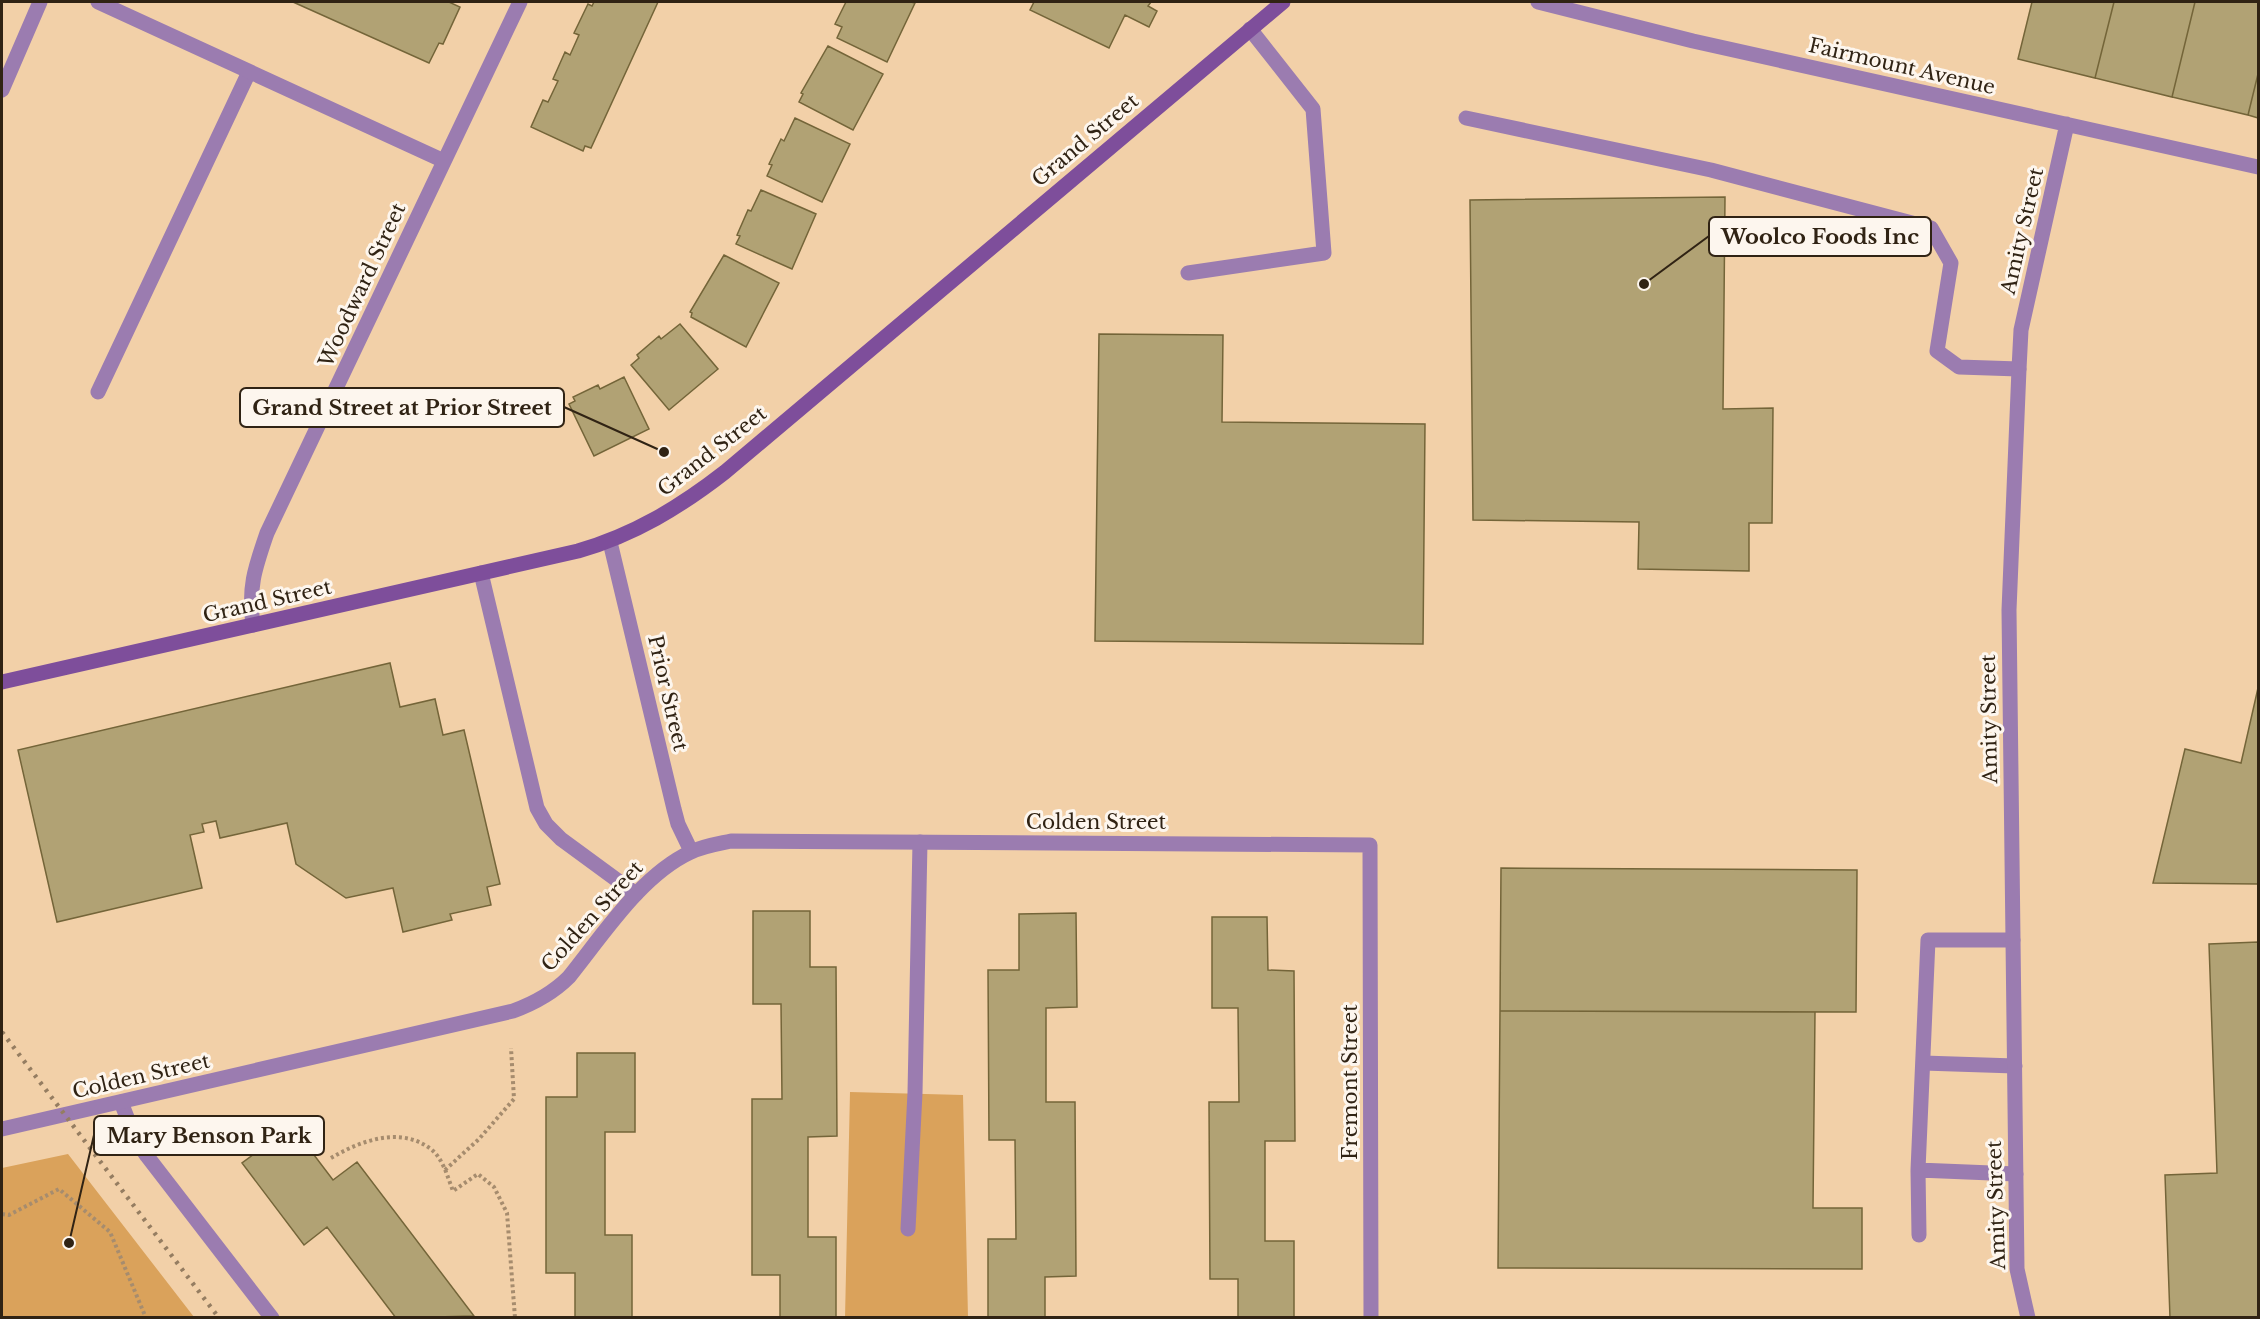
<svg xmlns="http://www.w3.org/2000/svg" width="2260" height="1319" font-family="'Libre Baskerville',serif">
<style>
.green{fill:#daa25b}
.building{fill:#b1a274;stroke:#746539;stroke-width:1.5}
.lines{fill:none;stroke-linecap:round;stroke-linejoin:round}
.path{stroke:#a68c6e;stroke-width:4;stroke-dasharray:3 3;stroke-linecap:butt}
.service{stroke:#9b7cb0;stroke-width:15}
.minor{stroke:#9b7cb0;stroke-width:15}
.secondary{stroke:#7e4e9b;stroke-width:15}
.rail{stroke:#957d61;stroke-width:4.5;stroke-dasharray:3 6;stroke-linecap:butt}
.labels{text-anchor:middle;stroke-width:6;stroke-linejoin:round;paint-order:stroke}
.street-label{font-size:20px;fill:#302314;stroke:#fdf6ee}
.leader{fill:none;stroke:#302314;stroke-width:2}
.callout-dot{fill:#302314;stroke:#fdf6ee;stroke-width:2}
.callout{fill:#fdf6ee;stroke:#302314;stroke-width:2}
.callout-label{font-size:21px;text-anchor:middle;font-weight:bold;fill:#302314}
</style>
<rect width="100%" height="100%" fill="#f2d0a8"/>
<path class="green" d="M850 1092 963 1095 968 1317 845 1318Z
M68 1154 194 1317H2V1168Z"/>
<path class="building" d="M293 2H449L460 7 443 44 439 43 429 63Z
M594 2H658L591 148 585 146 583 151 531 127 543 100 548 102 558 81 553 79 565 52 570 55 579 35 574 33 588 4 592 6Z
M846 2H911L915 3 887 62 837 38 842 27 835 24Z
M1034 2H1151L1148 6 1157 11 1149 27 1125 15 1109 48 1030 10Z
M2032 2H2114L2095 78 2018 59Z
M2114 2H2195L2172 97 2095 78Z
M2195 2H2258V74L2248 115 2172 97Z
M828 46 883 74 853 130 799 102 803 94 801 93Z
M2258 74V118L2248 115Z
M795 118 850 144 822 202 767 176 772 165 769 164 781 139 784 141Z
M761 190 816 214 792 269 736 244 740 236 737 235 748 210 751 211Z
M1725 197 1723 409 1773 408 1772 523H1749V571L1638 569 1639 522 1473 520 1470 200Z
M724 255 779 283 746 347 691 317 692 313 690 312Z
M680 324 718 369 669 410 631 365 639 358 637 355 659 336 661 339Z
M1099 334 1223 335 1222 422 1425 424 1423 644 1095 641Z
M624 377 649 429 594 456 569 404 575 401 573 397 598 385 600 389Z
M390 663 400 707 435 699 443 735 464 730 500 884 487 887 491 905 450 914 452 920 403 932 393 888 346 898 296 864 287 823 220 838 216 821 202 824 204 832 190 835 202 888 57 922 18 750Z
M2258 688V884L2153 883 2185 749 2241 763Z
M1501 868 1857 870 1856 1012 1500 1011Z
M753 911H810V967H836L837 1136 808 1137V1237H836V1318H780V1275H752V1099H782L781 1004H753Z
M1076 913 1077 1007 1046 1008V1102H1075L1076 1276 1045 1277V1318H988V1239H1016L1015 1140H989L988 970H1019V914Z
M1212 917H1267L1268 970 1294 971 1295 1141H1265V1241H1294V1318H1238V1279H1210L1209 1102H1239L1238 1008H1212Z
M2258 942V1318H2170L2165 1175 2217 1173 2209 944Z
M1500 1011 1815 1012 1813 1208H1862V1269L1498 1268Z
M577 1053H635V1132H605V1235H632V1318H575V1273H546V1097H577Z
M292 1126 333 1180 357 1162 474 1316 396 1318 327 1227 304 1245 242 1163Z"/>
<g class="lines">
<path class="path" d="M331 1158C360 1141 401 1125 432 1150 443 1159 448 1178 453 1191L478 1174 494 1187 507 1213 515 1318
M445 1170 479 1139 514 1099 511 1048
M2 1214 9 1215 59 1189 110 1232 146 1318"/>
<path class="service" d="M1466 118 1711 170 1931 228 1951 263 1937 351 1959 367 2019 369
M1188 273 1324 253 1313 109 1250 29
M98 392 249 72
M481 573 537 808 546 824 561 839 636 894
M2013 940H1928L1918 1170 2016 1174
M1923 1063 2015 1066
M121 1102 135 1138 147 1156 272 1318
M1918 1170 1919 1235
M908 1229 915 1093 920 842"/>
<path class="minor" d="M98 2 444 161
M1538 2 1693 41 2258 167
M2 90 40 2
M610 542 674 809 678 824 691 851
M253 625C248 587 255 568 267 533L520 2
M2 1129 513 1011C535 1003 553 993 569 977 603 935 641 875 691 852 703 846 717 844 731 841L1370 845 1371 1318
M2028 1318 2017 1269 2009 610 2019 369 2021 330 2067 124"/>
<path class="secondary" d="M2 682 578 551C634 535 680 507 725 472L1283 2"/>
<path class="rail" d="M2 1032 219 1318"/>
</g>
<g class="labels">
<g class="street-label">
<text transform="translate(1902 66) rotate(13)" y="7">Fairmount Avenue</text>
<text transform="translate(1085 140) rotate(-40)" y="7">Grand Street</text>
<text transform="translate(2022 231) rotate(-77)" y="7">Amity Street</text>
<text transform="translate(362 285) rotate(-65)" y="7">Woodward Street</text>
<text transform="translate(712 451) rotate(-38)" y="7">Grand Street</text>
<text transform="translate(267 601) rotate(-13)" y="7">Grand Street</text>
<text transform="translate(668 693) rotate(77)" y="7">Prior Street</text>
<text transform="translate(1989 719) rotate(-91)" y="7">Amity Street</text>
<text x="1096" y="829">Colden Street</text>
<text transform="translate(592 916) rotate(-48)" y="7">Colden Street</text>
<text transform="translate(141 1076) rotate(-13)" y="7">Colden Street</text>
<text transform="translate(1350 1082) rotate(-90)" y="7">Fremont Street</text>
<text transform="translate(1996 1205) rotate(-92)" y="7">Amity Street</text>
</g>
</g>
<path class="leader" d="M1644 284L1709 236M664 452L564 407M69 1243L94 1135"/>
<g class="callout-dot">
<circle cx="1644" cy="284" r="6"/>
<circle cx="664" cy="452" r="6"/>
<circle cx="69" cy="1243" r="6"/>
</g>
<g class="callout">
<rect x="1709" y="217" width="222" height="39" rx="6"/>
<rect x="240" y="388" width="324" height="39" rx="6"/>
<rect x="94" y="1116" width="230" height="39" rx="6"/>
</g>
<g class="callout-label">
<text x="1820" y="244">Woolco Foods Inc</text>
<text x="402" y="415">Grand Street at Prior Street</text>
<text x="209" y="1143">Mary Benson Park</text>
</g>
<rect width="2260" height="1319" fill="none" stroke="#302314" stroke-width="6"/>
</svg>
